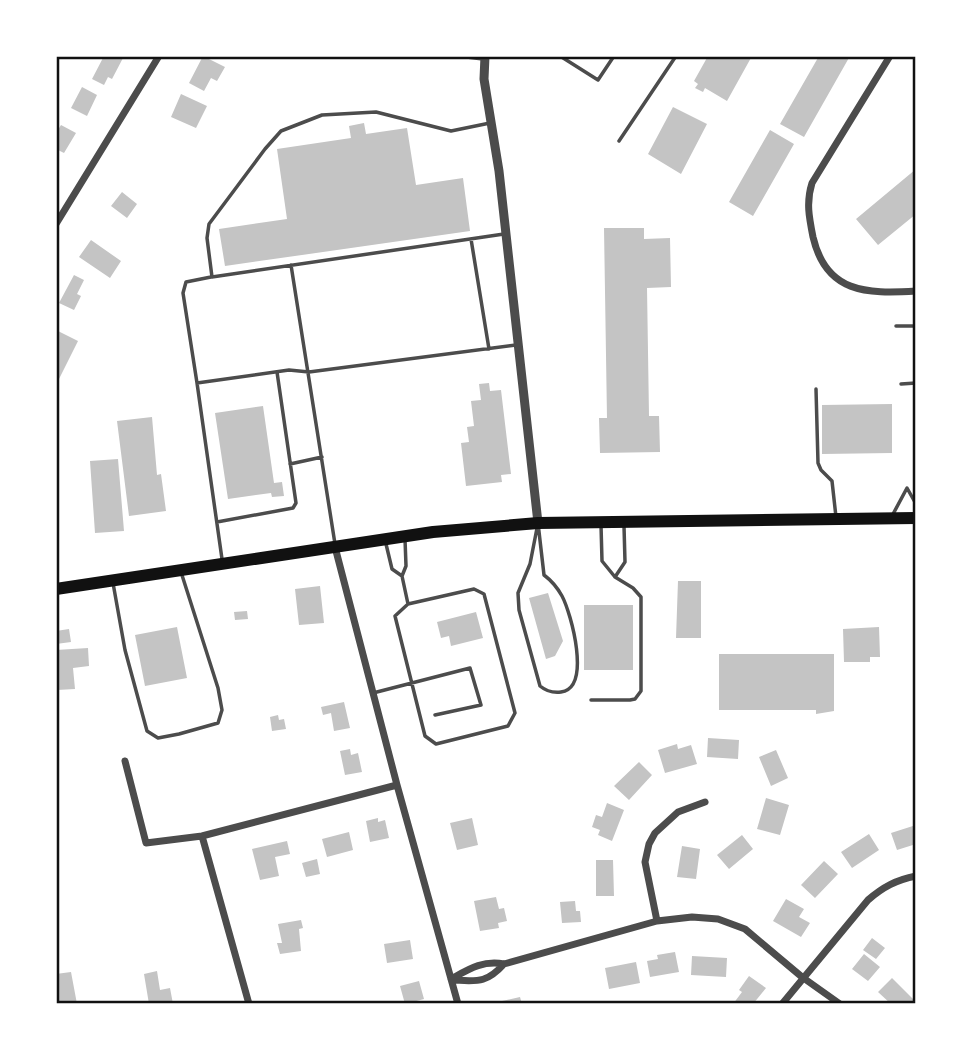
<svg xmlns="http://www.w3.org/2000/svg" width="972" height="1060" font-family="'Noto Sans',sans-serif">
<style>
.building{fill:#c4c4c4}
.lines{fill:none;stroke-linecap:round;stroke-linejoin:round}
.service{stroke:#4c4c4c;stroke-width:3.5}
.minor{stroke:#4c4c4c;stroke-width:7}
.tertiary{stroke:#4c4c4c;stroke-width:9}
.primary{stroke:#111;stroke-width:12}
.neatline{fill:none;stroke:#111;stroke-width:2.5}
</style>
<rect width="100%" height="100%" fill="#fff"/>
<path class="building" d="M104 56 123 58 112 79 108 77 104 85 92 79Z
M203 56 225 67 217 81 211 78 204 91 189 83Z
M708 56H752L727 101 705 88 703 92 695 88 698 84 694 81Z
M819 56H850L804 137 780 124Z
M82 87 97 95 87 116 71 108Z
M181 94 207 106 196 128 171 117Z
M673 107 707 124 681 174 648 154Z
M364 123 366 134 407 128 416 185 463 178 470 231 225 266 219 229 287 219 277 149 351 138 349 126Z
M61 125 76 133 64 153 56 149V133Z
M770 130 794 144 753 216 729 202Z
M916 169V214L878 245 856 219Z
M122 192 137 204 127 218 111 206Z
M604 228H644V239L670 238 671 287 647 288 649 416H659L660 452 600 453 599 418H607Z
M91 240 121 261 110 278 79 257Z
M74 275 84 280 77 294 81 296 74 310 59 303Z
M56 330 78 341 56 385Z
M489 383 490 391 501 390 511 474 501 475 502 482 466 486 461 443 469 442 467 427 474 426 471 401 481 400 479 384Z
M892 404V453L822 454V405Z
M263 406 274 483 282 482 284 496 272 497 271 493 228 499 215 413Z
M152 417 157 475 161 474 166 511 129 516 117 421Z
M118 459 124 531 95 533 90 461Z
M678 581H701V638H676Z
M320 586 324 623 299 625 295 589Z
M548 593 563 641 555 656 546 659 529 598Z
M584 605H633V670H584Z
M247 611 248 619 235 620 234 612Z
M476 612 483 638 451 646 449 636 441 638 437 622Z
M177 627 187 678 145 686 135 635Z
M879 627 880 657H870V662H844L843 629Z
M69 629 71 642 56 644V631Z
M88 648 89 666 73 668 75 689 57 690 56 650Z
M719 654H834V711L816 714V710H719Z
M344 702 350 728 334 731 331 713 323 715 321 707Z
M278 715 279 720 284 719 286 729 272 731 270 717Z
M708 738 739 740 738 759 707 757Z
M677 744 678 749 691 745 697 764 665 773 658 750Z
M350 749 351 755 358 753 362 772 345 775 340 751Z
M776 750 788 778 771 786 759 757Z
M639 762 652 775 629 800 614 786Z
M766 798 789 805 780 835 757 829Z
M607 803 624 810 612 841 598 835 600 830 592 827 596 815 602 817Z
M378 818V822L385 820 389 838 370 842 366 821Z
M472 818 478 845 457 850 450 823Z
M916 825V844L897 850 891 833Z
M349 832 353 850 327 857 322 839Z
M869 834 879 850 852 868 841 852Z
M742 835 753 849 729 869 717 855Z
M287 841 290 854 275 857 279 876 260 880 252 849Z
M682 846 700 849 696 879 677 877Z
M317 859 320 874 306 877 302 863Z
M596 860H613L614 896H596Z
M824 861 838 874 815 898 801 885Z
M496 897 499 909 504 908 507 921 498 923 499 928 480 931 474 901Z
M786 899 804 909 799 917 810 923 801 937 773 921Z
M575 901 576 911H580L581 922 562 923 560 902Z
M301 920 303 928 299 929 301 951 280 954 277 943H282L278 924Z
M872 938 885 948 876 959 863 950Z
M410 940 413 959 387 963 384 944Z
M675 952 679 972 650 977 647 961 658 959 657 955Z
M864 954 880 967 868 981 852 969Z
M692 956 727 958 726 977 691 975Z
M636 962 640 983 609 989 605 968Z
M157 971 160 990 170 988 173 1004H149L144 974Z
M71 972 77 1004H56V974Z
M749 976 766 988 753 1004H733L742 992 739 990Z
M892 978 916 1002V1004H891L878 992Z
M419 981 424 999 405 1004 400 986Z
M520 997 522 1004H502V1001Z"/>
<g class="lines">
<path class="service" d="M458 56 483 59
M560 56 598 80 614 56
M490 123 451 131 376 112 322 115 281 131 265 149 209 224 207 238 212 277 504 234
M619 141 676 56
M471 239 489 349
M291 265 335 544
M896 326H916
M197 383 183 293 186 282 211 277
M901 384 916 383
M816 389 818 463 821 470 832 481 836 517
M290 464 322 457
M892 516 907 488 916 504
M217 522 293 508 296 503 277 372
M538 523 544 575C552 581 557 587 562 596 571 613 592 688 561 692 553 693 546 691 540 686L519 610 518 593 530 564Z
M601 525 602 561 615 577 625 562 624 526
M386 544 392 569 402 576 406 566 405 539
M222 559 197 383 289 370 309 372 516 345
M402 576 408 604 395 616 425 736 436 744 508 726 515 713 484 594 474 589 408 604
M113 583 125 650 147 731 158 738 179 734 218 723 222 710 218 688 181 572
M373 693 470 668 481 705 435 715
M591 700H630L635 699 641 691V597L633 588 615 577"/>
<path class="minor" d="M890 56 812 183C806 202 809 217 813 237 826 293 866 294 916 291
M56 224 159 56
M335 547 397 785 458 1004
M125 761 146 843 202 836 397 785
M202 836 249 1004
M657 921 645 862 649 844 655 833 678 812 705 802
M451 979C469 969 483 960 504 964L657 921 692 917 718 919 745 929 802 977 840 1004
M452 980C477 981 486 984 504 964
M782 1004 868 900C883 887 896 880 916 876"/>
<path class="tertiary" d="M485 56 484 79 499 171 538 523"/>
<path class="primary" d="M56 589 433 532 538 523 916 518"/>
</g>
<rect width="972" height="1060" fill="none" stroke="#ffffff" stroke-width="116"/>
<rect x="58" y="58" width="856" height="944" class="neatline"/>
</svg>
